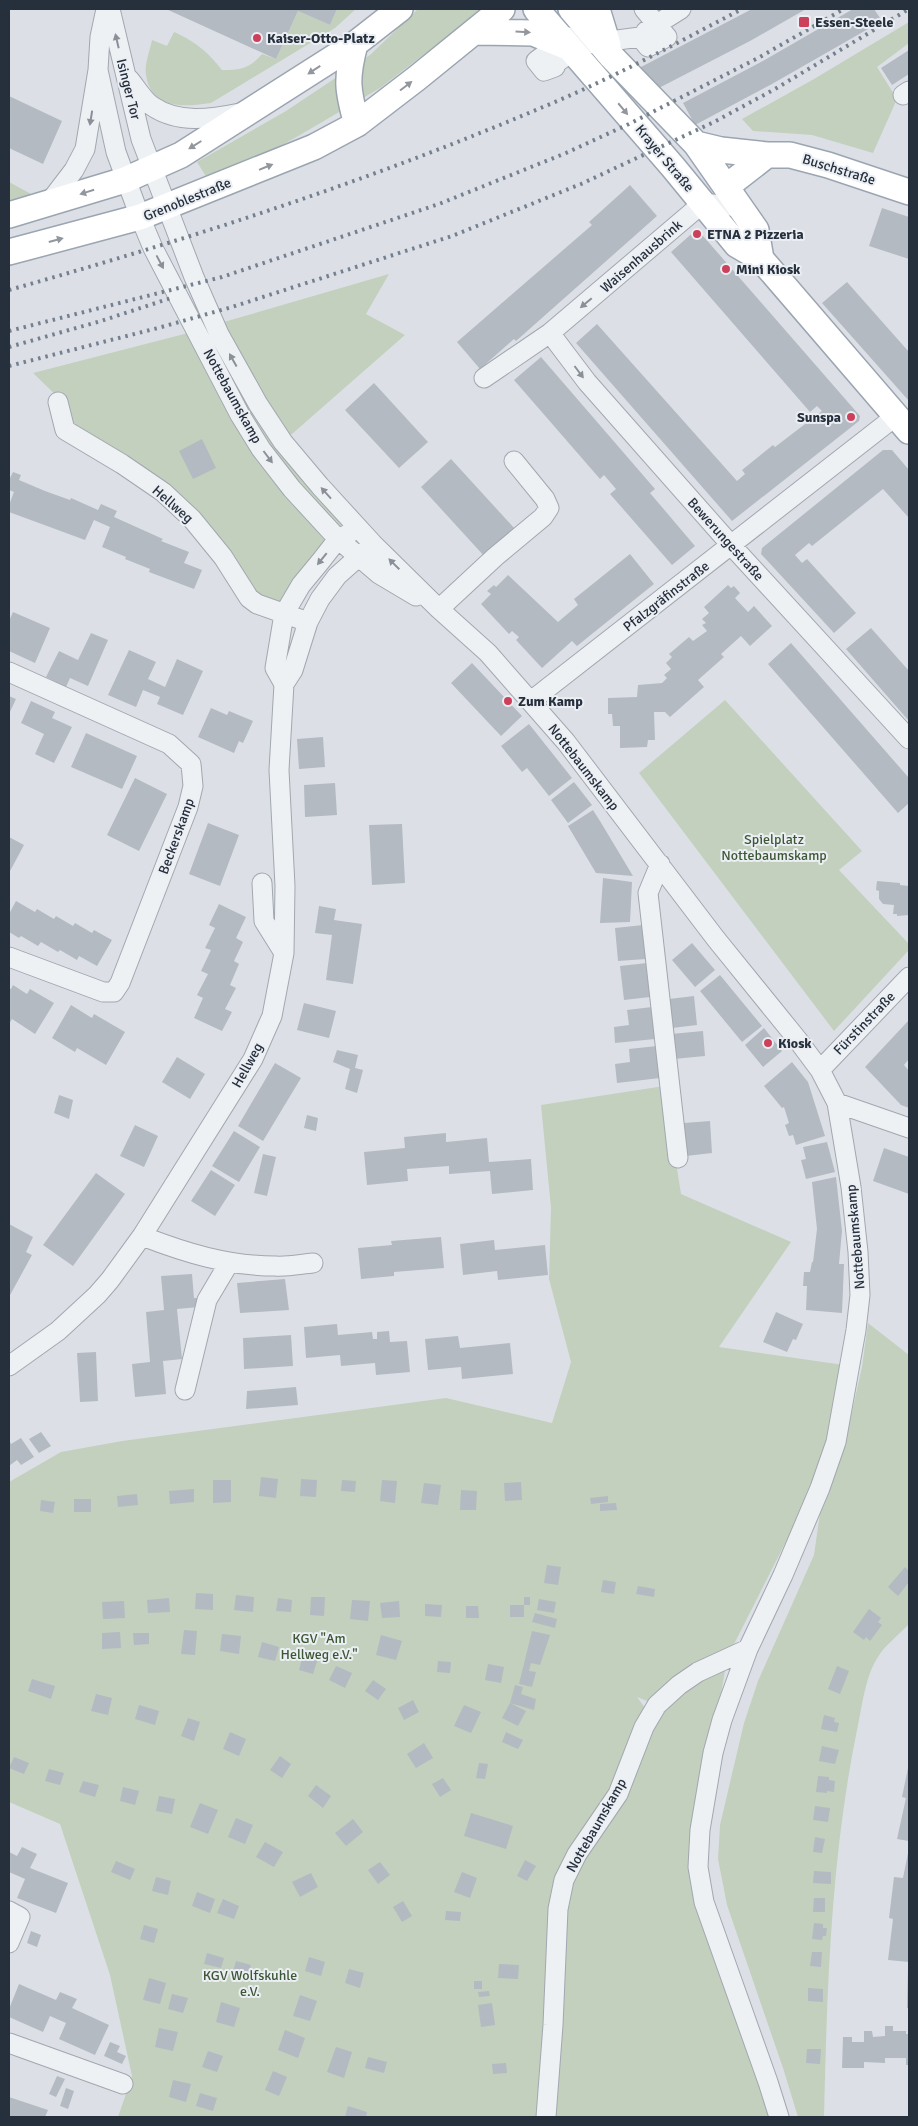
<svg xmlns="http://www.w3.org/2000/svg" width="918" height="2126" font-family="Signika,sans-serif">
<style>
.green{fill:#c3d0bd}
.building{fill:#b3bac2}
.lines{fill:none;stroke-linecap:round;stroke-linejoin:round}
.minor-casing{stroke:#a2a7b0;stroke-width:21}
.major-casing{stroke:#9ba5b1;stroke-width:28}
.minor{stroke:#eef1f4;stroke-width:19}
.major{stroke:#fff;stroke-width:25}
.rail{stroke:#75808f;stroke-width:4;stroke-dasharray:2.5 5;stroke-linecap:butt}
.oneway{fill:#92979e}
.oneway2{fill:#8a9098}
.poi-dot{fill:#cc405c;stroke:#ebeff4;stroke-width:2}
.labels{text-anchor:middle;stroke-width:4;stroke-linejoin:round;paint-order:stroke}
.poi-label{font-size:14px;font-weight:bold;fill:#262f3c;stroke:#ebeff4;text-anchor:start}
.street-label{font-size:14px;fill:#262f3c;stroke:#ebeff4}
.park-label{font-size:14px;fill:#3c5733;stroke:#ebeff4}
</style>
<rect width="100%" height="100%" fill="#dce0e6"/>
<path class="green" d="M337 9H356L335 28 211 103C185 107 151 110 146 75 144 65 150 50 152 40L167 46 174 32C196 42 207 51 222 70 241 70 249 69 262 54L276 59 298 11 330 25Z
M418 9H483L380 88 300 135 253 161 207 178 197 162 286 111 370 55Z
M909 22V43L877 67 897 99 873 153 812 135 753 131 742 119 814 79Z
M9 182 46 202 9 213Z
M389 274 366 314 405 335 284 441 217 324Z
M212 324 249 399 356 527 283 612 267 608 193 516 68 429 63 402 33 373 192 332Z
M725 700 862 851 839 870 909 944V950L834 1031 639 773Z
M664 1086 681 1194 791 1242 719 1347 844 1365 830 1439 805 1504 732 1648 657 1705 637 1697 650 1715 655 1710 726 1665 713 1740 695 1868 776 2117H118L132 2076 110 1975 60 1824 9 1802V1482L61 1452 122 1441 446 1398 552 1423 571 1362 549 1279 551 1208 541 1105Z
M868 1323 909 1355V1624C899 1635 885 1645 878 1657 865 1676 862 1708 857 1730 831 1857 827 1988 824 2117H798L783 2068 727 1905 718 1859 720 1825 744 1723 758 1681 814 1555 820 1513 844 1447 862 1367Z"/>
<path class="building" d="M166 9H337L330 25 298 11 276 59Z
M752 9H806L750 41 653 91 641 67Z
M853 9H874L882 21 772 84 695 125 683 103 761 62Z
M909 50V74L892 85 881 68Z
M9 96 62 121 43 164 9 148Z
M630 185 657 216 516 341 514 339 480 369 457 342 592 225 589 222Z
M882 208 909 217V259L869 246Z
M697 229 860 416 859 421 732 521 576 343 597 324 737 481 745 474 742 470 773 445 775 447 822 411 817 406 810 412 671 252Z
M847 282 909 352V401L822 303Z
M541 357 655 489 650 493 695 546 672 565 610 494 616 489 604 475 600 479 514 380Z
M374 383 428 442 399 468 345 410Z
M202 439 216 468 193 479 179 451Z
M883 450H892L909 470V518L883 489 812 546 809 543 795 555 802 563 807 559 856 613 834 633 761 554 762 548Z
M451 459 515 529 485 557 421 487Z
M13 472 21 475 19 480 45 491 70 500 71 498 98 510 101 504 117 511 114 517 163 539 161 541 189 552 184 563 202 570 194 589 149 572 150 569 125 559 126 557 102 547 110 527 94 520 85 540 9 512V505L14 492 9 490V480Z
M630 554 654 584 577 646 572 641 542 668 516 640 519 637 512 631 509 634 481 604 491 594 487 591 494 585 496 587 508 575 558 622 578 605 574 599Z
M728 585 731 588 734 586 740 593 735 598 748 612 754 606 772 626 750 646 741 636 721 654 724 657 698 680 704 687 670 717 665 712H654L655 740H648L647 747 620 748V726H613L612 714H608V698L637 697 638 685 662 683 667 678 664 675 671 669 666 663 672 657 669 654 689 637 693 641 707 631 702 625 706 623 702 619 709 613 704 607Z
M13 612 50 628 35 663 9 651V621Z
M871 628 909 671V721L846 649Z
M91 633 108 640 88 686 70 678 66 687 46 677 59 651 78 660Z
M791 643 909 778V803L898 813 768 664Z
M129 650 156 662 148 679 165 687 177 659 203 671 183 715 157 704 160 697 143 690 136 707 108 695Z
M472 663 522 716 501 736 451 683Z
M9 696 16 699 9 714Z
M31 701 55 712 52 718 72 727 54 763 35 754 44 734 21 723Z
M211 708 227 715 229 711 253 721 243 743 239 741 234 753 198 737Z
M529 724 572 778 549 796 527 768 522 772 501 746Z
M86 733 137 756 122 789 71 767Z
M323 737 325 767 299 769 297 739Z
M135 778 167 794 139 851 107 835Z
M574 782 592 805 568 823 551 800Z
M335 783 337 815 305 817 304 785Z
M593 810 600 821 633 876 596 873 568 826Z
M208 823 239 835 220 886 189 874Z
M402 824 405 883 372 885 369 825Z
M9 837 24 845 9 873Z
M603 878 632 882 630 922 600 923Z
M877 881 900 883V885L909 886V915L897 916V914H893L894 905 883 904 879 899V891L876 890Z
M16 901 35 912 37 909 54 919 56 916 73 926 75 923 92 933 94 930 112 940 97 966 79 956 77 960 60 950 58 952 41 942 38 946 21 936 19 938 9 932V914Z
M219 904 246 917 236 938 243 942 234 961 239 964 230 985 236 988 225 1009 232 1012 222 1031 194 1018 203 998 197 995 208 974 201 971 211 950 205 948 215 928 209 925Z
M319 906 336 909 334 920 362 924 353 984 326 980 332 935 315 933Z
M643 925 646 959 618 961 615 928Z
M692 943 715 970 695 987 672 960Z
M647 963 650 997 624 1000 620 966Z
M720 975 762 1026 742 1042 700 991Z
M13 985 27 994 30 989 54 1003 35 1034 12 1019 9 1024V988L11 989Z
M694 996 697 1025 672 1028 669 999Z
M304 1003 336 1011 329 1038 297 1030Z
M71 1005 92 1018 94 1014 125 1032 106 1065 77 1048 75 1052 52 1038Z
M652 1007 655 1039 615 1043 614 1027 629 1025 627 1010Z
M909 1020V1059L904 1065 909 1071V1108L901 1105 865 1067Z
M764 1028 782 1051 763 1067 745 1045Z
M703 1031 705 1056 674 1059 671 1034Z
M657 1046 660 1078 617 1083 615 1064 630 1062 629 1049Z
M337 1050 358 1055 355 1068 363 1070 357 1093 345 1089 350 1069 333 1062Z
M177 1057 205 1074 190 1099 162 1082Z
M792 1062 808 1082 825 1136 796 1145 793 1135 789 1136 785 1125 789 1123 784 1107 782 1108 764 1086Z
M275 1063 301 1078 263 1141 238 1126Z
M59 1095 73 1100 69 1119 54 1113Z
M307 1115 318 1118 316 1131 304 1128Z
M710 1121 712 1153 686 1156 684 1123Z
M135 1125 158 1136 144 1167 120 1156Z
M234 1131 260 1147 239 1182 212 1166Z
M446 1133V1142L487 1138 489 1162 531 1159 533 1190 492 1194 490 1171 449 1174V1166L407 1169 408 1181 367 1185 364 1152 405 1148 404 1137Z
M827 1142 835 1172 806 1179 801 1160 806 1159 803 1147Z
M884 1148 909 1157V1194L873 1181Z
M263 1154 276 1157 267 1196 254 1193Z
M211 1170 235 1185 215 1216 191 1201Z
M96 1173 125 1194 73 1266 43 1245Z
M836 1177 842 1231 839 1264H844L842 1313 806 1310 807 1286H803L804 1272H810L812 1262H813L817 1229 812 1182Z
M9 1224 33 1237 26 1252 32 1255 9 1297Z
M441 1237 444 1268 394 1272V1276L361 1279 358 1248 392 1245 391 1241Z
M494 1240 495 1250 545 1245 548 1275 498 1280 497 1271 463 1275 460 1244Z
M192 1274 194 1298H198L199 1307 177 1309 182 1359 163 1361 166 1394 135 1397 132 1364 150 1362 146 1312 164 1310 161 1276Z
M285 1279 289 1310 240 1313 237 1283Z
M776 1312 803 1324 796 1340 793 1339 787 1352 763 1342Z
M337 1324 338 1335 372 1332 373 1339H377V1332L389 1331 390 1342 407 1341 410 1372 376 1375 375 1363 341 1366 340 1355 306 1358 304 1327Z
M291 1335 293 1366 244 1369 243 1338Z
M458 1336 460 1348 510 1343 513 1374 462 1379 461 1367 428 1370 425 1339Z
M96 1352 98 1401 80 1402 77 1353Z
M296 1387 298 1405 246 1409 247 1391Z
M41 1432 51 1446 39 1453 29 1439Z
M21 1438 34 1457 21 1465 17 1460 9 1466V1439L11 1444Z
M261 1477 278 1479 276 1498 259 1496Z
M301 1479 317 1480 316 1497 300 1496Z
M213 1480H231V1502L213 1503Z
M342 1480 356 1481 355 1492 341 1491Z
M382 1480 397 1481 395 1503 380 1501Z
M521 1482 522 1500 505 1501 504 1483Z
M424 1483 441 1485 438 1505 421 1503Z
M194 1489V1502L170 1504 169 1491Z
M461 1490 477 1491 476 1510H460Z
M137 1494 138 1505 118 1507 117 1496Z
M608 1496V1502L591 1504 590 1498Z
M74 1499H91V1512H74Z
M41 1500 55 1502 53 1513 40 1511Z
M616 1503 617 1510 600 1511V1504Z
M547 1565 561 1567 558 1585 544 1583Z
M905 1567 909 1571V1582L898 1596 888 1587Z
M603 1580 616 1582 614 1594 601 1592Z
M638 1586 655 1589 654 1597 636 1594Z
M196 1593 213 1594V1610L195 1609Z
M236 1595 254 1597 253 1612 234 1610Z
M311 1597H325L324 1616 310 1615Z
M524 1597H530V1605H524Z
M169 1598 170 1612 148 1613 147 1600Z
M278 1598 292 1600 291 1612 276 1611Z
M539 1599 556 1602 554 1613 537 1610Z
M352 1600 370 1601 368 1621 350 1619Z
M124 1601 125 1618 103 1619 102 1602Z
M399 1601 400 1617 382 1618 380 1603Z
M425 1604 442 1605 441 1617 425 1616Z
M510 1605H524V1617H510Z
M466 1606H478L479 1618H466Z
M869 1609 881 1618 878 1622 882 1625 870 1641 866 1637 864 1640 853 1632Z
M535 1613 557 1619 555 1628 532 1622Z
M184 1630 197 1631 195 1655 181 1654Z
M532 1631 550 1635 540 1665 531 1663 529 1671 536 1672 532 1687 519 1684Z
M120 1632 121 1648 102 1649V1633Z
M133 1633H149V1644L134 1645Z
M222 1634 241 1636 239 1654 220 1651Z
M381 1635 402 1641 396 1660 376 1655Z
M262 1642 279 1647 275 1661 258 1657Z
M304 1651 319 1655 313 1674 299 1670Z
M438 1661 451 1662 450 1673 437 1672Z
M488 1664 504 1667 501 1683 485 1680Z
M336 1666 352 1673 345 1688 329 1680Z
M837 1666 849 1671 840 1694 828 1689Z
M32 1679 55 1686 51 1699 28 1691Z
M373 1680 386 1689 378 1700 365 1691Z
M515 1685 523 1687 521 1694 536 1699 534 1710 510 1703Z
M96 1694 112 1698 108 1715 91 1711Z
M413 1700 419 1712 404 1720 398 1708Z
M510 1703 526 1711 518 1726 502 1718Z
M139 1705 159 1711 155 1725 135 1719Z
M464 1705 481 1712 471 1733 454 1726Z
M824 1715 835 1718 834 1722 839 1723 837 1732 821 1729Z
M188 1718 200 1722 194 1741 181 1736Z
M230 1732 246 1739 239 1756 223 1749Z
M506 1732 523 1740 518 1749 502 1742Z
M424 1743 433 1758 416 1768 407 1754Z
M822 1746 839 1750 835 1764 819 1761Z
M280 1756 291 1764 282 1778 270 1770Z
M14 1757 29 1763 24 1774 9 1768Z
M479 1763 488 1764 485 1779 476 1778Z
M908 1768 909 1769V1841L897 1839 906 1798 902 1797Z
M49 1769 64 1773 60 1785 45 1781Z
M818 1776 829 1777V1780L835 1781 834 1792 827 1791V1793L816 1792Z
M443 1778 451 1790 440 1797 432 1784Z
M83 1781 99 1785 95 1797 79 1792Z
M316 1785 331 1796 323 1808 308 1796Z
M123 1787 139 1791 135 1805 120 1801Z
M159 1796 175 1799 172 1814 156 1811Z
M200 1803 218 1810 208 1834 190 1827Z
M815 1806 830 1808 828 1822 813 1820Z
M471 1813 513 1826 506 1849 464 1836Z
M236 1818 253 1825 245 1844 228 1837Z
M353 1819 363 1832 346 1846 335 1833Z
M815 1837 825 1839 822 1853 813 1852Z
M265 1842 283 1852 274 1867 256 1857Z
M22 1847 37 1854 30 1868 68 1883 56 1913 17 1898 25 1879 9 1872V1852L17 1856Z
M908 1853H909V1962L888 1960 893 1919 889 1918 894 1877 903 1878Z
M525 1860 536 1866 527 1881 517 1876Z
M116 1861 135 1869 130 1880 111 1872Z
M380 1862 390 1875 378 1884 368 1870Z
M814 1871 831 1872V1884L813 1883Z
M462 1872 477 1878 470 1898 454 1892Z
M311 1873 318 1887 300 1897 292 1882Z
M156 1877 171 1881 168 1895 152 1891Z
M197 1892 215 1899 210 1913 192 1906Z
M814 1898H825V1912H813Z
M223 1899 239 1906 234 1919 217 1913Z
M403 1901 412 1916 402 1922 393 1907Z
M446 1911 461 1912 460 1921 445 1920Z
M814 1923 823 1924V1928H827L826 1936H823L822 1940 812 1939Z
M144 1925 158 1929 154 1943 140 1939Z
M31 1931 41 1935 37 1947 27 1943Z
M812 1952H822L821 1967 810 1966Z
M207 1953 224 1958 221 1968 204 1964Z
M309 1957 325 1962 321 1976 305 1971Z
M236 1961 251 1965 247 1979 232 1975Z
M499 1964 519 1965 518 1979 498 1978Z
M908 1968H909V2008H907Z
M349 1969 364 1973 360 1988 345 1983Z
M149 1978 166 1983 160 2004 143 2000Z
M474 1981H482V1989H474Z
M19 1984 56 2000 60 1992 77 1999 72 2008 109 2025 95 2055 59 2039 66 2023 50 2016 43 2032 9 2017V2009Z
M808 1988 823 1989V2002L808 2001Z
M489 1991 490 1996 479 1997 478 1992Z
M172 1994 188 1998 183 2013 168 2009Z
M300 1995 317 2001 310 2021 293 2016Z
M221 2002 240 2008 234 2027 216 2022Z
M492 2003 495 2025 481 2027 478 2005Z
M885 2026H893V2031H906V2034H909V2065H906V2058H885V2063L864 2062V2068H842L843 2037H852V2042H864V2031H872L873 2037 885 2036Z
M159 2028 178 2032 173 2051 155 2047Z
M285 2030 305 2038 298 2058 278 2050Z
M110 2042 120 2046 117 2052 126 2056 122 2064 104 2056Z
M336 2047 352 2052 344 2078 327 2072Z
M807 2049H821L820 2064 806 2063Z
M208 2051 223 2056 217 2072 202 2067Z
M368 2057 387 2062 384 2073 365 2068Z
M506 2063 507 2073 493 2074 492 2064Z
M273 2071 287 2077 279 2096 265 2090Z
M57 2076 65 2079 56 2097 49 2094Z
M173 2080 191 2084 186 2102 169 2097Z
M66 2088 74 2091 68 2109 60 2106Z
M200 2093 217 2098 213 2111 196 2106Z
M9 2097 48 2110 45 2117H9Z
M348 2106 367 2112 366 2117H345Z"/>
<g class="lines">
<defs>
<path id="minor" d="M110 9 141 139 194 277 219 334 258 404 283 442 320 486 373 544 439 609 488 653 566 742 716 939 797 1039 820 1070 837 1103 851 1187 858 1252 860 1295 856 1330 836 1442 820 1488 783 1575 748 1649 722 1720 713 1753 700 1830 698 1867 704 1902 768 2082 779 2117
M646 31 681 9
M568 37 536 61 544 71 555 67 554 65 580 45 640 37 648 47 667 37 644 9
M98 70 116 152 140 217 153 248 240 415 261 449 292 489 338 539 379 574 416 596
M129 79C136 87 143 100 152 106 178 124 211 119 240 113
M903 95 909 91
M48 204 74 170 85 149 98 70 100 37 106 9
M550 333 587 382 731 545 909 739
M484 378 550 333 703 203 740 207
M58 402 65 430 122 464 163 492 192 519 223 557 249 598 257 604 308 622
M439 609 495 557 543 517 549 508 545 499 514 461
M9 672 169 744 191 764 193 786 188 807 120 983 114 992H103L9 957
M284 684 275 668 284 614 301 585 320 562 338 539 350 533
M531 701 896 416
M660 864 648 893 678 1158
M262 883 264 921 284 953
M820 1070 909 977
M837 1103 909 1128
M142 1236C186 1253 228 1266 275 1266 288 1267 301 1264 313 1263
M9 1366 58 1331 97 1295 110 1280 142 1236 253 1059 272 1016 284 953 285 886 279 770 284 684 293 670 308 622 320 599 337 576 373 544
M185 1390 207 1300 229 1263
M9 1911 20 1917 9 1943
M9 2043 123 2084
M546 2117 553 2025 558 1909 564 1880 577 1854 618 1794 644 1727 657 1705 679 1685 698 1672 748 1649"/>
<path id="major" d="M536 9 673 167 737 245 761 259 909 431
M571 9 610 55 696 144 756 230 761 259
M597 9 608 45
M474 32 533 33 565 46
M355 44C346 78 347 90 357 124
M696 144 721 150 767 155H790L828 165 909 192
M726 187 767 155
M9 215 125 180 181 155 355 44 400 9
M9 252 140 217 314 147 357 124 417 78 502 9"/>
</defs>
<use href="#minor" class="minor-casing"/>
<use href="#major" class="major-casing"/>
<use href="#minor" class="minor"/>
<use href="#major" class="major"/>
<path class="rail" d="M9 290C190 239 369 181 543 107 611 79 677 43 742 9
M9 331 222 277 439 204 566 153 629 124 758 58 844 9
M9 347 101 321 174 297
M9 366 158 328 232 307 452 236 581 184 714 122 775 89 909 9"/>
</g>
<defs><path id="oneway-solid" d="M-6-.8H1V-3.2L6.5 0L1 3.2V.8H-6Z" transform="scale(1.25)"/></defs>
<g class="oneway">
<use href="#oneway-solid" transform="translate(523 32) rotate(3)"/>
<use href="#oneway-solid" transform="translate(314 70) rotate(147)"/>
<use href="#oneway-solid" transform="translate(406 86) rotate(-37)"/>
<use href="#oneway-solid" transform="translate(623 109) rotate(50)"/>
<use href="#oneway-solid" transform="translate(195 145) rotate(148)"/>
<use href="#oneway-solid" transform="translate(266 167) rotate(-22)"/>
<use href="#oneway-solid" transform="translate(87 192) rotate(163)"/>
<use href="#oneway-solid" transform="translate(56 240) rotate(-15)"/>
</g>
<g class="oneway2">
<use href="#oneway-solid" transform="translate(117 41) rotate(-103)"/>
<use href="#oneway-solid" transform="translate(91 118) rotate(99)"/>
<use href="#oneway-solid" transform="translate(160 262) rotate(62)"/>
<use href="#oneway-solid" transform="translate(586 303) rotate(140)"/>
<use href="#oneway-solid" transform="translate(233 360) rotate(-119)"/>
<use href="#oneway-solid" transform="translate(579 372) rotate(53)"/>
<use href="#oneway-solid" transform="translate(268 457) rotate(53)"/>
<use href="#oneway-solid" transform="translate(326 493) rotate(-132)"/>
<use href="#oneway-solid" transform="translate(322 559) rotate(129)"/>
<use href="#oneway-solid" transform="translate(394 564) rotate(-135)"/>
</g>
<g class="poi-dot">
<rect x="798" y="16" width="12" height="12" rx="2.5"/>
<circle cx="257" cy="38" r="5"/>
<circle cx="697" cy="234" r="5"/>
<circle cx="726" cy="269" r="5"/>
<circle cx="851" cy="417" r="5"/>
<circle cx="508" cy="701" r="5"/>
<circle cx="768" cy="1043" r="5"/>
</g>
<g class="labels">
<g class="poi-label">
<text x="815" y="27">Essen-Steele</text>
<text x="267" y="43">Kaiser-Otto-Platz</text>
<text x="707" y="239">ETNA 2 Pizzeria</text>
<text x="736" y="274">Mini Kiosk</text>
<text x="841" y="422" text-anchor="end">Sunspa</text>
<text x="518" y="706">Zum Kamp</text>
<text x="778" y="1048">Kiosk</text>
</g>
<g class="street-label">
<text transform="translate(129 89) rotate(76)" y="5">Isinger Tor</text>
<text transform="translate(665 158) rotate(50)" y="5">Krayer Straße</text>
<text transform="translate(839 169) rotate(17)" y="5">Buschstraße</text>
<text transform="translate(187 199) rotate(-22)" y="5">Grenoblestraße</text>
<text transform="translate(641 256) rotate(-41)" y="5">Waisenhausbrink</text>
<text transform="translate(233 396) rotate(61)" y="5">Nottebaumskamp</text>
<text transform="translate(173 504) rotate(41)" y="5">Hellweg</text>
<text transform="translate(726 539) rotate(48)" y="5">Bewerungestraße</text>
<text transform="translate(666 596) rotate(-38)" y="5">Pfalzgräfinstraße</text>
<text transform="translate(584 767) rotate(52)" y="5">Nottebaumskamp</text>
<text transform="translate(176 836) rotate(-70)" y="5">Beckerskamp</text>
<text transform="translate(864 1023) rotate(-46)" y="5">Fürstinstraße</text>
<text transform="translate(247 1065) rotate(-61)" y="5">Hellweg</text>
<text transform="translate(855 1237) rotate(-95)" y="5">Nottebaumskamp</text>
<text transform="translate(596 1825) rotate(-60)" y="5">Nottebaumskamp</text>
</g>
<g class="park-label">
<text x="774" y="844">Spielplatz<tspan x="774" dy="16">Nottebaumskamp</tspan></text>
<text x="319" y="1643">KGV "Am<tspan x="319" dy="16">Hellweg e.V."</tspan></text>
<text x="250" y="1980">KGV Wolfskuhle<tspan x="250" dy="16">e.V.</tspan></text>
</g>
</g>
<rect width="918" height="2126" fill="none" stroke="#262f3c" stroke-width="20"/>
</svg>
